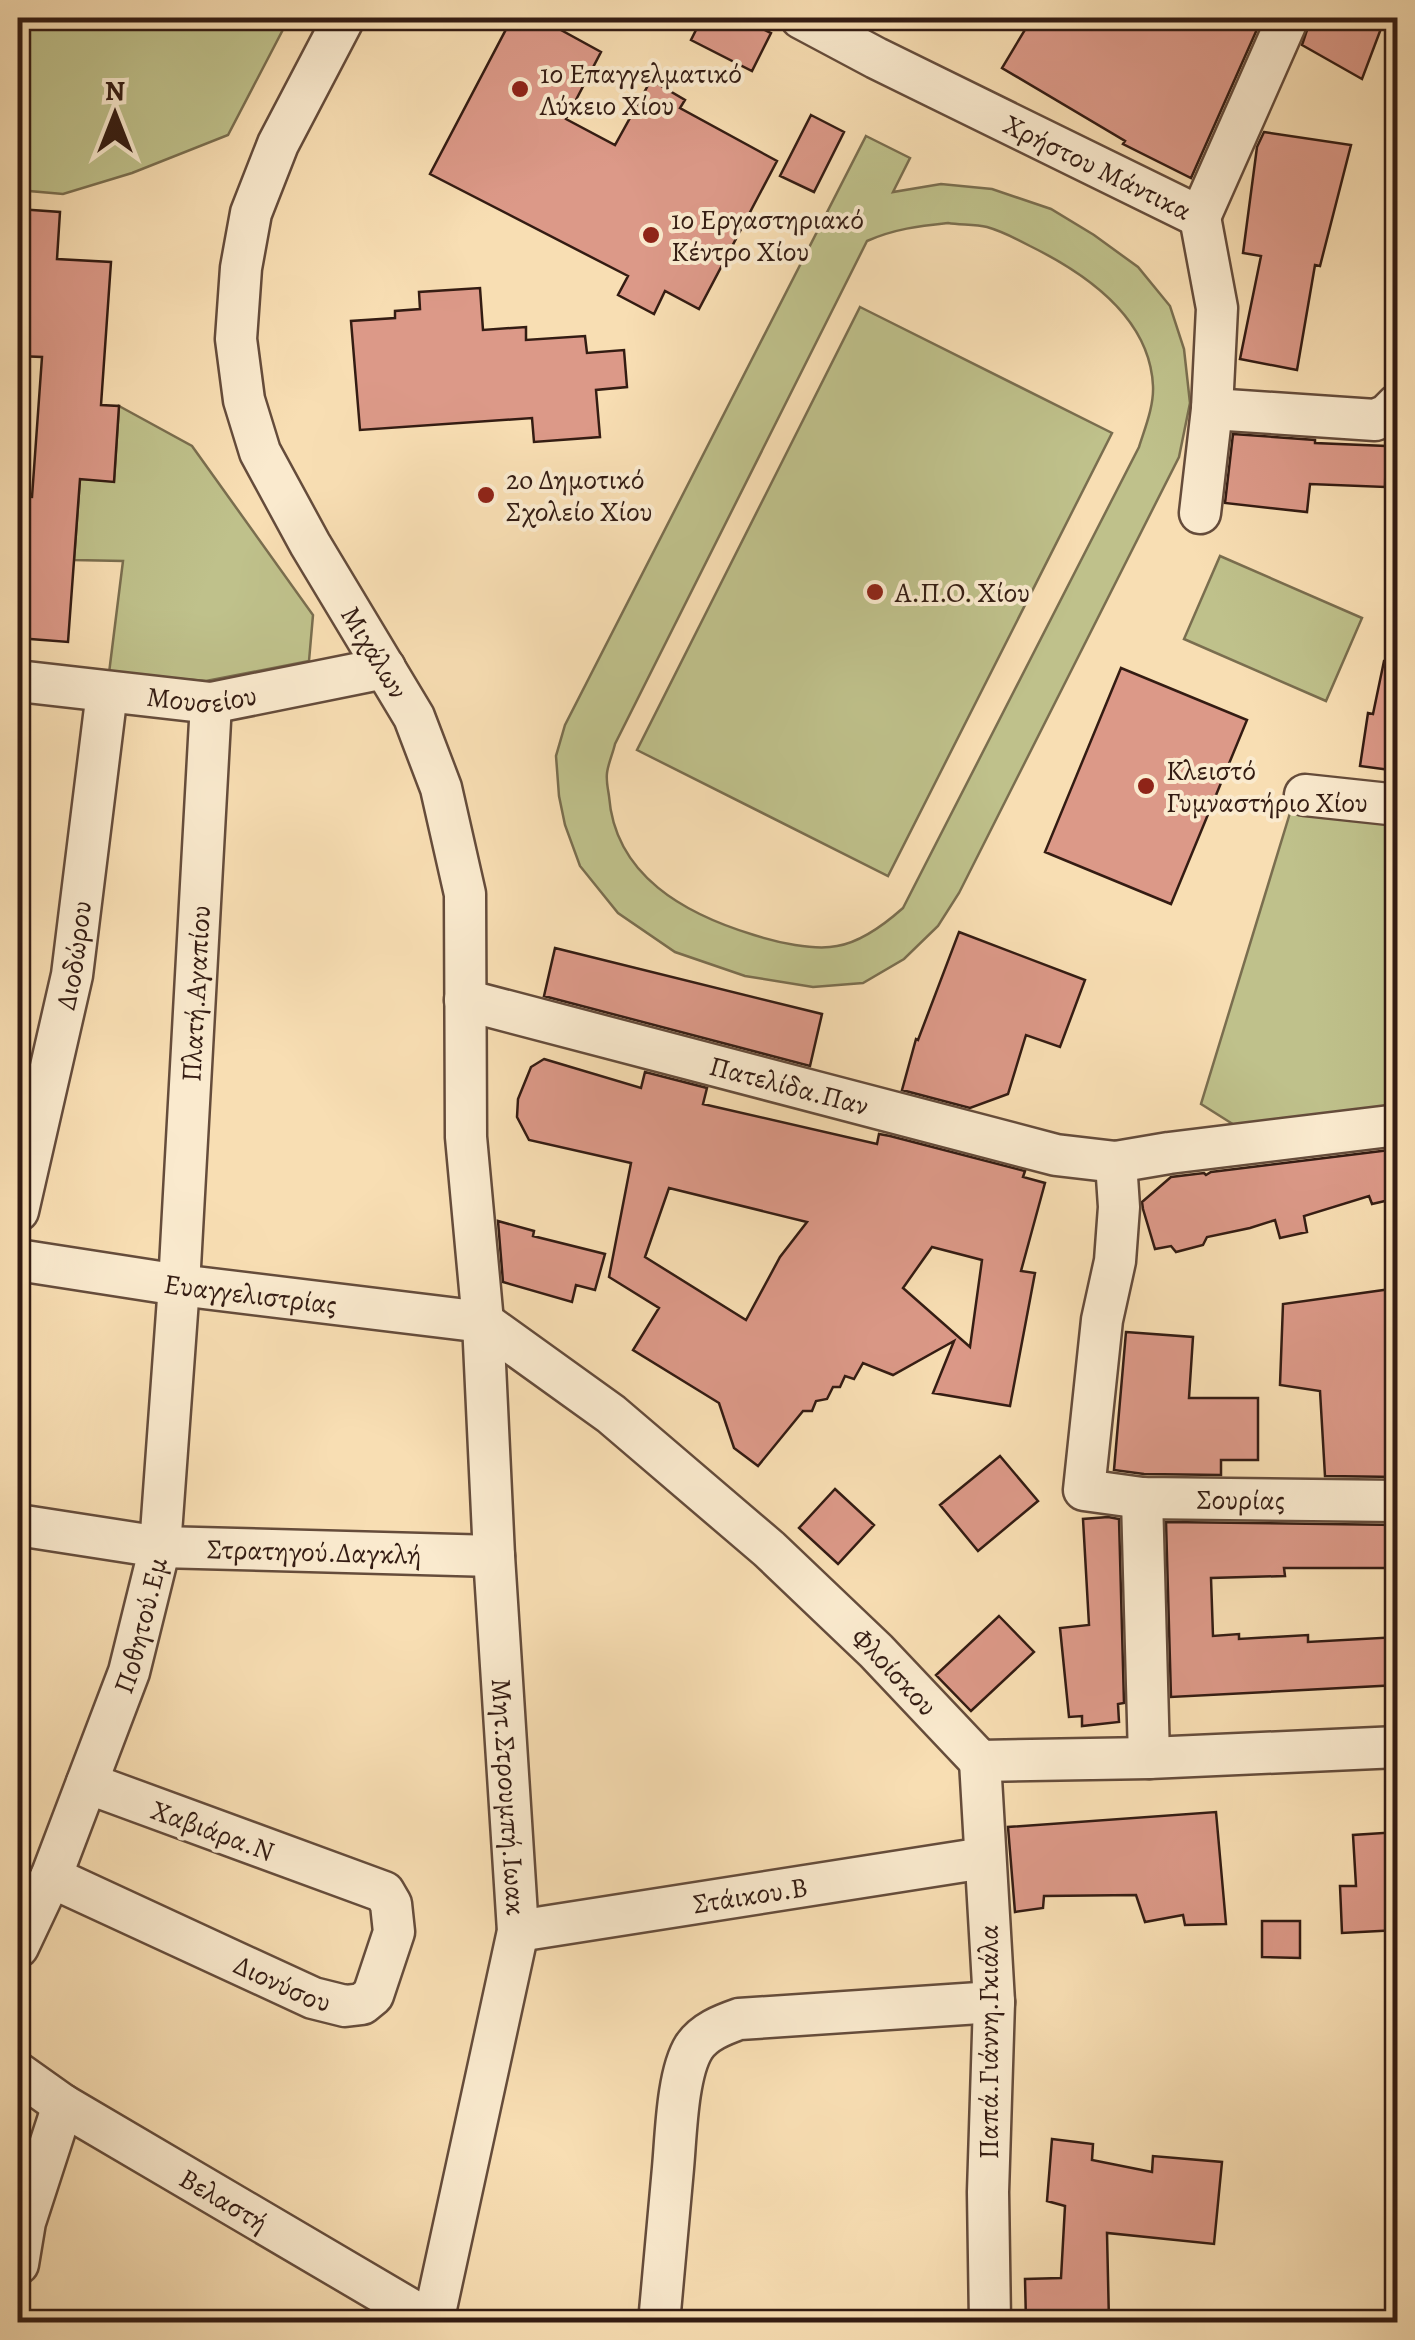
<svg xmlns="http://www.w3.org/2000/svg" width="1415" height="2340" font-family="Alegreya,serif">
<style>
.green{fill:#bfc18b;stroke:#7a6e4f;stroke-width:2.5;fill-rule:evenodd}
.building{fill:#dc9988;stroke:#341c13;stroke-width:2.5;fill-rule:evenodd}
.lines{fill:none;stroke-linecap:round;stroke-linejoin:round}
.street-casing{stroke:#654c3b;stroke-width:45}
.street{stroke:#faeace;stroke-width:40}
.poi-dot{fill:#8f2418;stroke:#faeace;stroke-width:4}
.labels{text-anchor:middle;stroke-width:8;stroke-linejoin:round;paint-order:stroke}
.poi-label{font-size:28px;fill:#341c13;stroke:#faeace;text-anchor:start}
.street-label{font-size:28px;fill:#341c13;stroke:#faeace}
</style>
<rect width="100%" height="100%" fill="#f8deb3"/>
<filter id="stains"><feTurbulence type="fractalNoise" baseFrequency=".002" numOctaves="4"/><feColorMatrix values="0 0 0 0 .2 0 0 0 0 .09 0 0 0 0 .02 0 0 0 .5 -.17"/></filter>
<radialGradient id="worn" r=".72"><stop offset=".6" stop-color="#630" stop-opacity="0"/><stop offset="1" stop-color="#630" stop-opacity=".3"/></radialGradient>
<path class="green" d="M18 18H289L228 135 132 173 63 194 18 190Z
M866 136 910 158 893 192 941 184 992 189 1051 209 1094 235 1138 267 1170 306 1184 349 1190 403 1179 457 959 893 938 926 904 959 863 983 813 987 745 976 675 952 618 913 580 866 565 825 559 796 556 756 565 725ZM948 223C960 225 975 224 987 227 1001 231 1017 239 1030 246 1085 273 1150 318 1153 386 1154 406 1145 428 1139 447L903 908C885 924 862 942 837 946 814 951 776 942 754 935 685 914 615 876 609 796 608 789 606 781 607 773 608 764 613 753 615 744L867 241C894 229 919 226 948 223Z
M860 307 1112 433 888 876 637 750Z
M119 406 192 446 313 615 309 661 206 681 109 673 123 561 74 560 80 479 114 481Z
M1220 556 1362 618 1326 701 1184 639Z
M1290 813 1397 825V1108L1239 1128 1201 1104Z"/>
<path class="building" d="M512 18H539L601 52 566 119 615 145 651 80 685 100 680 108 777 161 699 309 665 291 654 314 618 295 628 276 430 174Z
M702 18H740L771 33 752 71 691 40Z
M1032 18H1262L1191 178 1123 144 1125 141 1002 68Z
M1311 18H1385L1362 79 1302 45Z
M811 115 844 132 814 192 780 176Z
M1264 132 1351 145 1320 266 1315 265 1297 370 1240 359 1261 256 1243 253 1257 147Z
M18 209 60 212 57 259 111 262 101 405 119 406 114 482 80 479 68 642 18 638V496L32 497 42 357 18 356Z
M480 288 483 330 526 327V340L585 336 587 353 624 350 627 387 596 390 600 437 534 442 532 418 360 430 351 321 395 318V311L420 309 419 292Z
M1233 434 1315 440V443L1386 446 1385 487 1310 484 1307 512 1225 503Z
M1384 661 1398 662V771L1360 766 1368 713 1373 714Z
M1121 668 1247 720 1171 904 1045 852Z
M959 932 1085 980 1060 1047 1026 1035 1008 1094 970 1108 902 1090 916 1039 918 1040Z
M555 948 822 1014 810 1066 544 996Z
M544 1059 641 1088 645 1072 707 1088 703 1104 877 1144 879 1134 890 1136 1025 1171 1023 1177 1045 1183 1021 1271 1035 1273 1010 1406 933 1393 954 1341 893 1375 863 1363 854 1379 845 1376 840 1387H833L827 1399 816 1401 812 1411H803L758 1466 734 1448 719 1403 633 1350 659 1308 609 1277 631 1163 529 1140 517 1117 518 1099 531 1067ZM669 1188 807 1222 780 1257 746 1320 645 1257ZM932 1247 982 1260 970 1347 903 1288Z
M1398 1149V1198L1372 1204 1369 1196 1304 1216 1307 1232 1280 1238 1275 1220 1250 1228 1207 1237 1203 1245 1176 1252 1171 1246 1155 1249 1143 1209 1142 1202 1171 1177 1204 1173 1206 1175 1211 1172Z
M498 1221 534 1231 533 1236 605 1254 595 1290 576 1285 572 1302 503 1282Z
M1398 1288V1477L1325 1476 1320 1391 1280 1385 1283 1304Z
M1126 1332 1193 1337 1189 1398H1258V1460H1221V1475L1144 1474 1114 1470Z
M1000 1456 1038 1501 978 1551 940 1505Z
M835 1489 874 1525 838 1564 799 1528Z
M1108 1517 1119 1519 1124 1703 1118 1704 1119 1722 1082 1726V1716L1069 1717 1060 1628 1089 1625 1083 1519Z
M1166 1522 1398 1525V1568H1284L1285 1576 1211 1578 1213 1636 1239 1634V1639L1308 1635V1642L1398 1637V1685L1171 1697Z
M999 1616 1034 1652 971 1711 936 1675Z
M1216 1812 1226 1924 1185 1925 1183 1915 1145 1922 1136 1895 1044 1896 1043 1908 1015 1912 1008 1827Z
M1398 1832V1930L1342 1933 1340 1886H1356L1353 1835Z
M1262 1921H1300V1958L1262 1957Z
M1052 2139 1093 2144 1092 2160 1152 2172 1153 2156 1222 2162 1214 2244 1107 2233 1109 2322H1026L1025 2279 1061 2278 1065 2206 1047 2201Z"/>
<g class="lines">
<defs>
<g id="street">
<path id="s1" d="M344 18 278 144 251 213 241 268 236 339 244 400 260 452 310 544 414 717 441 788 465 894 466 1137 483 1322 494 1556 518 1931 433 2322"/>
<path id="s2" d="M801 18 876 58 1200 217 1288 18"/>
<path d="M1212 409 1375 420 1387 415 1398 404"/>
<path d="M1200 513 1212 409 1217 308 1200 217"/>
<path id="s3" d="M18 681 211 703 385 668"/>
<path d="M1305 795 1398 805"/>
<path id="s4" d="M465 1000 1056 1155 1116 1162 1169 1153 1398 1125"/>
<path id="s5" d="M1116 1162 1119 1207 1115 1261 1102 1320 1084 1490 1142 1498 1398 1501"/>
<path id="s6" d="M18 1211 72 975 107 692"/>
<path id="s7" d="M18 1260 179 1285 483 1322 611 1414 769 1549 876 1651 980 1761 1149 1758 1398 1747"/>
<path d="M1142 1498 1149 1758"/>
<path id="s8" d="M18 1525 160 1547 494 1556"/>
<path d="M980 1761 994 2002 988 2192 990 2322"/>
<path id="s9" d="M51 1877 313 1998 345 2006 362 2004 373 1995 394 1932 391 1904 384 1892 87 1783"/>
<path id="s10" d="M518 1931 984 1858"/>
<path id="s11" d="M18 1947 51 1877 129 1672 160 1547 179 1285 211 703"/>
<path id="s12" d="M18 2073 63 2105 432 2322"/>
<path d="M18 2264 25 2222 63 2105"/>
<path d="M659 2322C664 2271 668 2220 673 2168 676 2136 677 2074 694 2047 704 2032 722 2025 739 2019L994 2002"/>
</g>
</defs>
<use href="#street" class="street-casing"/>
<use href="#street" class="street"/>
</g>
<g class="poi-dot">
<circle cx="520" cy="89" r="10"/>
<circle cx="651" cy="235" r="10"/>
<circle cx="486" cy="495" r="10"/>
<circle cx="875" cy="592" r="10"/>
<circle cx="1146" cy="786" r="10"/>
</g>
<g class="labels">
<g class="poi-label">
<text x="540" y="83">1ο Επαγγελματικό<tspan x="540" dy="32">Λύκειο Χίου</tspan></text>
<text x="671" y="229">1ο Εργαστηριακό<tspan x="671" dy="32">Κέντρο Χίου</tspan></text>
<text x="506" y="489">2o Δημοτικό<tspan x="506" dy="32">Σχολείο Χίου</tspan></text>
<text x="895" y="602">Α.Π.Ο. Χίου</text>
<text x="1166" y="780">Κλειστό<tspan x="1166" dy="32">Γυμναστήριο Χίου</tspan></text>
</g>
<g class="street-label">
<text dy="10" stroke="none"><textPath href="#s2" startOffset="332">Χρήστου Μάντικα</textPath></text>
<text dy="10" stroke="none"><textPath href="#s1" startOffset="690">Μιχάλων</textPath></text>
<text dy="10" stroke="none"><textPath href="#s3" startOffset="185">Μουσείου</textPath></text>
<text dy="10" stroke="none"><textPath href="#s6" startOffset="262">Διοδώρου</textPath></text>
<text dy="10" stroke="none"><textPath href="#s11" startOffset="980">Πλατή.Αγαπίου</textPath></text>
<text dy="10" stroke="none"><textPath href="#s4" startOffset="335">Πατελίδα.Παν</textPath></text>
<text dy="10" stroke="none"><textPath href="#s7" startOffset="235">Ευαγγελιστρίας</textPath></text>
<text dy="10" stroke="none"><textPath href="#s5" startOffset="488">Σουρίας</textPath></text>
<text dy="10" stroke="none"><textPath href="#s8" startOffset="298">Στρατηγού.Δαγκλή</textPath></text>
<text dy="10" stroke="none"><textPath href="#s11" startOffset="345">Ποθητού.Εμ</textPath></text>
<text dy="10" stroke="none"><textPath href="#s7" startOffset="1010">Φλοίσκου</textPath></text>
<text dy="10" stroke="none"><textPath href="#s1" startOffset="1855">Μητ.Στρουμπή.Ιωακ</textPath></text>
<text transform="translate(213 1830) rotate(20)" y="10">Χαβιάρα.Ν</text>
<text dy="10" stroke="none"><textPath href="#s10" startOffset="235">Στάικου.Β</textPath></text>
<text dy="10" stroke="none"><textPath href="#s9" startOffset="255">Διονύσου</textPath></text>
<text transform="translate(988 2042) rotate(-90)" y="10">Παπά.Γιάννη.Γκιάλα</text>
<text dy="10" stroke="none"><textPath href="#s12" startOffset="242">Βελαστή</textPath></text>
</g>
</g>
<rect width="1415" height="2340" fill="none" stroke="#f8deb3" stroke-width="60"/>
<rect x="20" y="20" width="1375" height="2300" fill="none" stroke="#341c13" stroke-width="5"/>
<rect x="30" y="30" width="1355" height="2280" fill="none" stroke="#341c13" stroke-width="2.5"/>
<g transform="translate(115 115)" stroke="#faeace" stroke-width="8" paint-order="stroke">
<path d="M0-8L18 38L0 25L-18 38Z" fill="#341c13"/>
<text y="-15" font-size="28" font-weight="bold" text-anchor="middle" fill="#341c13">N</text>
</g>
<rect width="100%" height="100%" filter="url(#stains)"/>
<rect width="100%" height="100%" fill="url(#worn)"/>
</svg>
